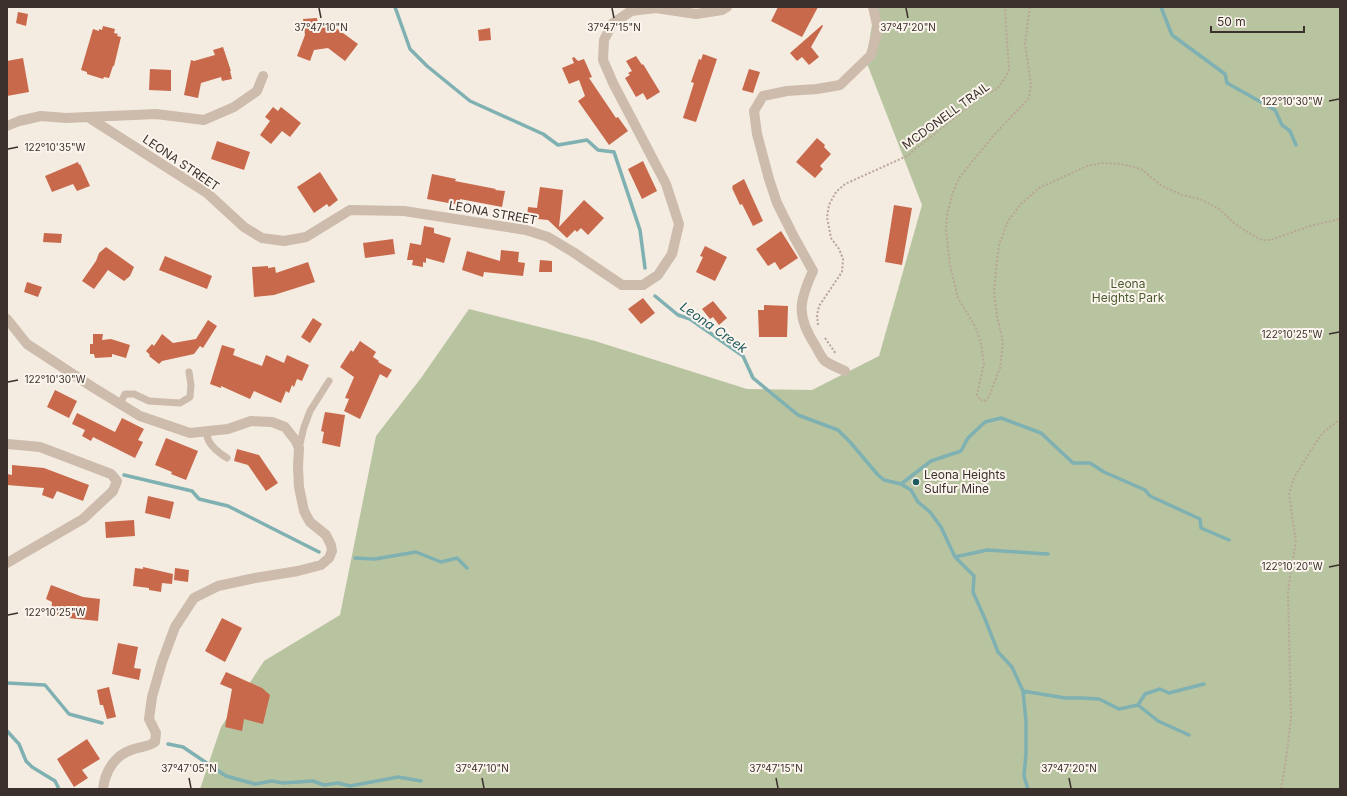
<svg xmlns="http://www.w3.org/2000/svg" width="1347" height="796" font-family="Inter,sans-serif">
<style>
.green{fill:#b8c4a0}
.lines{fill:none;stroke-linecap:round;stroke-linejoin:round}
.stream{stroke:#7fb0b2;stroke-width:3.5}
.building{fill:#c8694b}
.path{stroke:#b9a596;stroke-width:2;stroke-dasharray:2 2;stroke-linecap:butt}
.service{stroke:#cdbbac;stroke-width:7}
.minor{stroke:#cdbbac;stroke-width:10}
.ticks{fill:none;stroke:#3b302b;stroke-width:1.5}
.poi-dot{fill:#1f5a5e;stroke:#fbf5ee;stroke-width:1.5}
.labels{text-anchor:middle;stroke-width:4;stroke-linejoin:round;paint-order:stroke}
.street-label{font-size:12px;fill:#3b302b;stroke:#fbf5ee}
.park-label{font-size:12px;fill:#4a5a2e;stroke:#fbf5ee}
.poi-label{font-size:12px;fill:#3b302b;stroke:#fbf5ee;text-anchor:start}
.water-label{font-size:13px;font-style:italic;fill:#1f5a5e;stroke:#fbf5ee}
.ticks-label{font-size:10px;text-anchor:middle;fill:#3b302b;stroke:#fbf5ee;stroke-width:4;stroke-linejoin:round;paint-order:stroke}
</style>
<rect width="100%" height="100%" fill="#f4ebe1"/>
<path class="green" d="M875 7H1340V789H200L221 727 264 661 340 615 376 436 421 378 469 309 595 341 747 389 812 390 879 356 922 205 866 61Z"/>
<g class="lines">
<path class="stream" d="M395 7 410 49 427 66 470 101 543 134 558 145 587 140 598 150 614 152 640 230 645 268
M1161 7 1172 35 1225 74 1227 83 1275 110 1282 125 1290 131 1296 145
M655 296 678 315 690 319 743 356 753 378 798 415 838 430 850 442 878 475 884 480 901 484 911 490 918 502 930 512 941 527 955 557 974 576 973 592 985 619 998 652 1012 667 1023 691 1026 721V753L1024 776 1028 789
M124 475 192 491 199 499 228 506 319 552
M901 484 931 461 961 451 968 438 985 422 1001 418 1041 433 1073 463H1090L1104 472 1145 490 1150 496 1200 519 1201 528 1229 540
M955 557 987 550 1048 554
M355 558 375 559 416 552 441 562 457 558 467 568
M7 683 45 685 69 714 102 723
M1023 691 1065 698H1081L1099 699 1119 709 1138 705 1145 694 1160 689 1169 693 1204 684
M1138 705 1158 721 1189 735
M7 731 19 744 26 761 32 767 55 781 59 789
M168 744 183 747 226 776 255 784 272 781 283 783 313 781 324 785 338 783 350 786 398 777 421 781"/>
</g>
<path class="building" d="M778 7H818L802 37 771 21Z
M18 12 28 14 26 26 16 23Z
M317 18 318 27 332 25 358 44 345 61 328 48 314 50 310 61 297 56 305 35 303 19Z
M822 25 823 26 811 47 819 57 809 65 802 57 797 61 790 53Z
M103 26 115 29 114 33 118 34 117 36 121 37 114 66H113L109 78 104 77 103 79 87 74V72L81 70 93 29 99 31V29L102 30Z
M490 28 491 40 479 41 478 30Z
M223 47 231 71H230L232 79 222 81 221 77 201 83 198 98 184 95 191 60 194 61 215 55 213 50Z
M703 54 717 59 696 122 683 118 694 83 691 82 699 59 701 60Z
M636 56 642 65 643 64 660 92 647 100 643 93 636 97 625 78 630 75 628 73 632 71 626 61Z
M574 57 578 61 584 59 592 77 589 78 616 118 618 117 628 131 609 145 578 101 585 96 579 80 569 84 562 68 574 63 572 58Z
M23 58 29 92 7 96V61Z
M150 69 171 70V91L149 90Z
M749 69 760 72 753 93 742 90Z
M273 107 278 111 281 107 301 123 290 137 282 131 271 144 260 135 270 121 265 117Z
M817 138 825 145 824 147 831 154 820 166 823 169 815 178 796 162Z
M217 141 250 152 244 170 211 159Z
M643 161 657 191 642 199 628 169Z
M78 162 79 165 80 164 90 186 77 191 73 184 52 192 45 176Z
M320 172 338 200 329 207 327 204 314 213 297 187Z
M432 174 456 179 455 181 496 189 495 190 505 191 502 207 460 199 459 205 427 199Z
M744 179 763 221 753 226 742 204 740 205 732 188 733 187 732 186Z
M540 187 563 190 559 227 584 200 604 218 588 235 581 228 577 232 575 230 567 238 548 220 527 218 528 207 537 208Z
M894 205 912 208 902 265 885 262Z
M424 226 434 228V233L451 238 444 263 426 258V263L423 262V267L412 265 413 260H407L410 243 421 245Z
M781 231 798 258 780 270 775 262 768 266 756 249Z
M44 233 62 234 61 243 43 242Z
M393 239 395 254 365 258 363 243Z
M705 246 727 257 715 281 696 272 703 257 700 256Z
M106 247 134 267 130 276 124 281 108 270 94 289 82 281 96 261 99 253Z
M501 250 519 252 518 262 525 263 523 276 484 272 483 277 462 270 467 251 500 261Z
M165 256 212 276 207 289 159 270Z
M540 260 552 261V272H539Z
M308 262 315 282 274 295 254 297 252 267 268 266V268L275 267 276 273Z
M27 282 42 287 38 297 24 292Z
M643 298 655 313 641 324 628 309Z
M713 301 727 318 719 325 713 317 710 319 702 309Z
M764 305 788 306 787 337H759L758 310H764Z
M313 318 322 324 310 343 301 337Z
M208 320 217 326 203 348 200 346 194 354 162 361 159 364 149 356 150 355 146 351 152 344 154 346 162 334 173 343 196 339Z
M93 334H103L102 340 111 339 130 345 126 358 112 354V357L95 358 94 354H90V344H93Z
M360 341 376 352 373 357 379 361 378 362 392 370 387 378 380 374 360 419 344 411 349 399 345 398 354 377 340 367 351 350 353 352Z
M222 345 235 349 233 355 262 366 266 355 284 363 287 355 309 365 302 381 297 379 294 387 292 385 289 393 286 391 281 403 254 391 250 399 221 386V388L210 384Z
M55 390 77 401 69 418 47 407Z
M325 412 345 415 340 447 322 443 324 432 321 431Z
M77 413 115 432 122 418 144 429 138 440 143 442 135 458 93 437 91 441 82 436 85 430 72 424Z
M166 438 198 451 186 480 171 474 172 472 155 465Z
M237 449 259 455 278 483 266 491 248 465 234 461Z
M12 465 44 468 89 485 83 501 57 491 53 499 42 495 44 488 7 485V474L12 475Z
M148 496 174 502 170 519 145 513Z
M134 520 135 536 106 538 105 522Z
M143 567 173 574 172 584 162 583 161 592 149 590V588L133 586 135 568 143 569Z
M175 568 189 570 188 582 174 580Z
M51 585 83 597 100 599 98 621 68 618 69 616 51 615 52 602 46 599Z
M222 618 242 628 225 662 205 651Z
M118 643 138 647 134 668 141 669 139 680 112 674Z
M226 672 262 688 270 695 263 724 244 719 242 731 225 727 232 689 220 684Z
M109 687 116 717 107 719 103 705H100L97 690Z
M87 739 100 759 82 770 88 778 74 787 57 759Z"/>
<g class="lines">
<path class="path" d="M1030 7 1025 43 1031 85 1029 98 993 136 959 178 952 195 947 215 946 230 950 265 958 298 976 328 981 344 984 363 977 395 980 400 985 401 989 397 1000 368 1003 342 997 316 994 293 996 269 999 245 1008 221 1021 204 1039 188 1087 166 1102 163 1121 164 1141 169 1162 186 1182 195 1200 199 1219 209 1235 224 1252 235 1262 240H1271L1310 226 1340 219
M818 325 817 315 819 306 842 272 843 259 839 249 831 238 827 217 829 205 836 192 845 184 907 156 982 96 997 89 1005 78 1009 70 1005 12 1006 7
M825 338 836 354
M1281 789 1286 759 1291 719 1288 593 1291 569 1296 542 1289 494 1294 478 1314 445 1324 432 1340 419"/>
<path class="service" d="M120 404 125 394H134L149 401 180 403 190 397 191 385 189 372
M212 430 207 436C209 446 219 453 227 458
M299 448 304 427 310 411 329 381"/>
<path class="minor" d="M88 117 156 114 204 120 234 107 257 91 263 76
M7 126 19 121 41 116 66 118 88 117 207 193 244 227 262 238 284 241 306 237 350 210 404 211 526 230 548 237 573 252 622 285H643L658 275 672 254 679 224 666 184 613 83 603 60 604 40 612 24 631 11 656 8 696 14 722 10 727 7
M7 319 27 344 94 388 140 416 190 433 228 429 251 421 272 422 285 427 296 441 299 448 298 467 299 487 304 511 310 522 326 535 331 545 332 551 329 558 321 565 298 571 255 578 218 586 194 598 175 627 162 662 152 697 149 719 156 733 155 742C148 747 139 747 131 750 114 756 105 772 103 789
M845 371C838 368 831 365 825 361 821 357 818 350 815 345 796 316 799 301 813 271L794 237 777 203 769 179 757 134 754 111 763 96 787 91 817 89 840 85 871 55 878 29 873 7
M7 444 19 445 40 447 111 474 117 481 113 491 83 519 7 563"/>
</g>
<path class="ticks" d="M319 8 321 18M612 8 614 18M906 8 908 18M1329 101 1339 99M8 149 18 147M1329 334 1339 332M8 382 18 380M1329 567 1339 565M8 615 18 613M189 778 191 788M482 778 484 788M776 778 778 788M1069 778 1071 788"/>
<circle class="poi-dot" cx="916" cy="482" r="4"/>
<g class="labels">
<g class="street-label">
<text transform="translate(946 116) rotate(-36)" y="4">MCDONELL TRAIL</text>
<text transform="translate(181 163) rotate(34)" y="4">LEONA STREET</text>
<text transform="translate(493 213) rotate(10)" y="4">LEONA STREET</text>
</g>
<g class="park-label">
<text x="1128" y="288">Leona<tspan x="1128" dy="14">Heights Park</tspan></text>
</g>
<g class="poi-label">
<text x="924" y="479">Leona Heights<tspan x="924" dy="14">Sulfur Mine</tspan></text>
</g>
<g class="water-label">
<text transform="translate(714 327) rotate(35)" y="5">Leona Creek</text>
</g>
</g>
<g class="ticks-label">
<text x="321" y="31">37°47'10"N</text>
<text x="614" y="31">37°47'15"N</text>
<text x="908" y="31">37°47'20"N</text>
<text x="1292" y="105">122°10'30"W</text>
<text x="55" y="151">122°10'35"W</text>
<text x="1292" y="338">122°10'25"W</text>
<text x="55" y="383">122°10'30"W</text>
<text x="1292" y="570">122°10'20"W</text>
<text x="55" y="616">122°10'25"W</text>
<text x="189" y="772">37°47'05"N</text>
<text x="482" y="772">37°47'10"N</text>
<text x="776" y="772">37°47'15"N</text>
<text x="1069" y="772">37°47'20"N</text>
</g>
<rect width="1347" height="796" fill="none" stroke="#3b302b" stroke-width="16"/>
<path d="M1211 26v6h93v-6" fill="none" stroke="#3b302b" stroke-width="2"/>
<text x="1217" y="26" font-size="12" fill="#3b302b" stroke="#fbf5ee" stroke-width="3" paint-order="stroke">50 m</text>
</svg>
